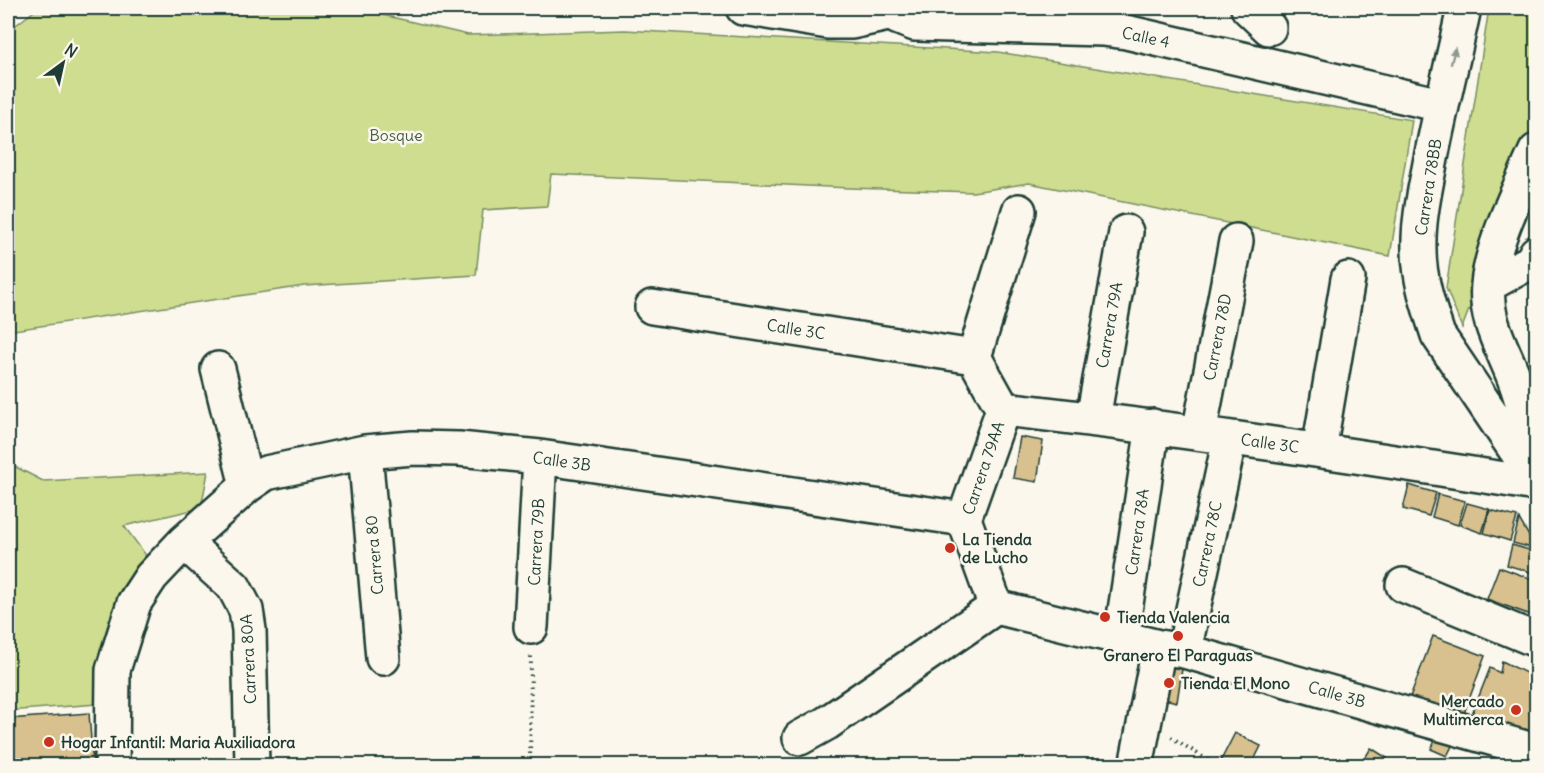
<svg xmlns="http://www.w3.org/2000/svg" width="1544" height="773" font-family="Delius,sans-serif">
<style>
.green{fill:#cedd90;stroke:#768d62;stroke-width:1.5}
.building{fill:#d8c08f;stroke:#1f3d34;stroke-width:1.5}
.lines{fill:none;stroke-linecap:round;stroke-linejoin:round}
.minor-casing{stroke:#1f3d34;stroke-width:38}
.path{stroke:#1f3d34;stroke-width:4;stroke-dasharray:1.5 4.5;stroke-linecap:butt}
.minor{stroke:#fbf7ec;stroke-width:33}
.oneway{fill:#8d9a90}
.poi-dot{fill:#c8321e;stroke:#fbf7ec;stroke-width:2}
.labels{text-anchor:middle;stroke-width:5;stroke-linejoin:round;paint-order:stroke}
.street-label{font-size:16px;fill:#1f3d34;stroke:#fbf7ec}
.park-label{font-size:16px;fill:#425d46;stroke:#fbf7ec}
.poi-label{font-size:16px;font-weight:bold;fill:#1f3d34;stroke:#fbf7ec;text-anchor:start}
</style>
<rect width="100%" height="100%" fill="#fbf7ec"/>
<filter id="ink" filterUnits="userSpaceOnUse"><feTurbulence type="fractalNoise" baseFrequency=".0167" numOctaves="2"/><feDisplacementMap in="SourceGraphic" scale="12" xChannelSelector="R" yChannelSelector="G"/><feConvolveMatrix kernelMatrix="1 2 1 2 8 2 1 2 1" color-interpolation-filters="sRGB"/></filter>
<g filter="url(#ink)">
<path class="green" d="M38 8H353L468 35 625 30 998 52 1412 120 1390 256 1029 183 973 192 850 188 551 174 547 206 483 210 476 275 304 286 8 331V31Z
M1489 8H1536V134L1462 328 1446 288Z
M8 463 43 481 208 472 201 508 124 526 151 562 97 704 8 711Z"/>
<path class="building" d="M1020 437 1043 441 1037 482 1013 478Z
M1409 485 1436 493 1429 516 1403 509Z
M1438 494 1465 501 1458 525 1432 517Z
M1467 503 1489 509 1482 533 1460 525Z
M1490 510 1517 517 1510 541 1484 533Z
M1519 519 1536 548V549L1513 543Z
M1512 545 1536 552V574L1507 565Z
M1499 567 1532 579 1536 591V617L1487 599Z
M1433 636 1485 656 1463 716 1410 697Z
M1502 661 1536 678V732L1530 743 1472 714 1490 668 1500 673Z
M1162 665 1182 669 1177 702 1156 697Z
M89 713 93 766H8V719Z
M1440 730 1456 738 1447 756 1431 749Z
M1235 733 1261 746 1251 766 1219 764Z
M1371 748 1387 758 1382 766H1360Z"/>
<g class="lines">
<defs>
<path id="minor" d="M743 8 828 22H852L893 13
M890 8 897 17 915 24 1103 29 1126 32 1441 105
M1248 8 1269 28
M1464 8C1453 61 1439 114 1429 169 1424 195 1418 223 1419 250 1419 279 1429 308 1438 335L1536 480
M1536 151C1520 187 1491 246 1488 285 1484 324 1507 354 1518 389 1527 415 1531 443 1536 469
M1488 285 1532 261 1536 253
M652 307 974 357
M218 369 247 486
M1003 409C1182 429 1359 456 1536 484
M1093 419 1126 232
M1199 433 1236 241
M1319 450 1348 279
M365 452 383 658
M184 542 234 587 246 610 249 630 252 766
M1403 585 1536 640
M996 607 1159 647 1184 651 1536 751
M531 627 540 457
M1121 637 1153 426
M1184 651 1230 438
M800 738 827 723 996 607 964 519 1003 409 974 357 1019 211
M112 766 113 670 134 603 151 577 184 542 247 486 266 473 365 452 413 448 459 449 540 457 964 519
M1136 766 1159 647"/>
</defs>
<use href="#minor" class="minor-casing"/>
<path class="path" d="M1171 737 1217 766
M530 766 531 655"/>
<use href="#minor" class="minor"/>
</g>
<defs><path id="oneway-solid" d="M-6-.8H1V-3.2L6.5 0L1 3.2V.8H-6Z" transform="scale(1.5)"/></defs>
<use class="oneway" href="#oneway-solid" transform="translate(1453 56) rotate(-76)"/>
</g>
<g class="poi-dot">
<circle cx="950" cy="548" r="6"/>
<circle cx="1105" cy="617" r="6"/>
<circle cx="1178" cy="636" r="6"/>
<circle cx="1169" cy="683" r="6"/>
<circle cx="1516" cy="710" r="6"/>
<circle cx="49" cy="742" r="6"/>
</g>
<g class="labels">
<g class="street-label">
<text transform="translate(1146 37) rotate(12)" y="6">Calle 4</text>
<text transform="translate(1428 187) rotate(-81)" y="6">Carrera 78BB</text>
<text transform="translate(1109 325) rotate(-80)" y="6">Carrera 79A</text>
<text transform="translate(796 329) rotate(9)" y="6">Calle 3C</text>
<text transform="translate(1217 337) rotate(-79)" y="6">Carrera 78D</text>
<text transform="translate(1270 443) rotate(8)" y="6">Calle 3C</text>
<text transform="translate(562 461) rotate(8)" y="6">Calle 3B</text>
<text transform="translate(983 468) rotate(-71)" y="6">Carrera 79AA</text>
<text transform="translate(1137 532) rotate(-82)" y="6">Carrera 78A</text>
<text transform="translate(536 542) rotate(-87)" y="6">Carrera 79B</text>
<text transform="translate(1207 544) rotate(-78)" y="6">Carrera 78C</text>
<text transform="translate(374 555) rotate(-95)" y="6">Carrera 80</text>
<text transform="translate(248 659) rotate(-93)" y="6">Carrera 80A</text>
<text transform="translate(1337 694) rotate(16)" y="6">Calle 3B</text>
</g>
<g class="park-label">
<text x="396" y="141">Bosque</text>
</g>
<g class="poi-label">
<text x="962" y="545">La Tienda<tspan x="962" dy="18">de Lucho</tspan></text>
<text x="1117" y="623">Tienda Valencia</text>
<text x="1178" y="661" text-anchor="middle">Granero El Paraguas</text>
<text x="1181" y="689">Tienda El Mono</text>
<text x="1504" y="707" text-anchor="end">Mercado<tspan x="1504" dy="18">Multimerca</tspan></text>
<text x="61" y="748">Hogar Infantil: Maria Auxiliadora</text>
</g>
</g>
<rect width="1544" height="773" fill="none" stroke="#fbf7ec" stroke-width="30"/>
<rect x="15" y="15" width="1514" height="743" fill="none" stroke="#1f3d34" stroke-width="2" filter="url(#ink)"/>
<g transform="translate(63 63) rotate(33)" stroke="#fbf7ec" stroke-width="4.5" paint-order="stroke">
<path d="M0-4.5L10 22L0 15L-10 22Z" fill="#1f3d34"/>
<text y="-9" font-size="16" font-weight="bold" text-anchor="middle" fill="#1f3d34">N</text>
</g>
</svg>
